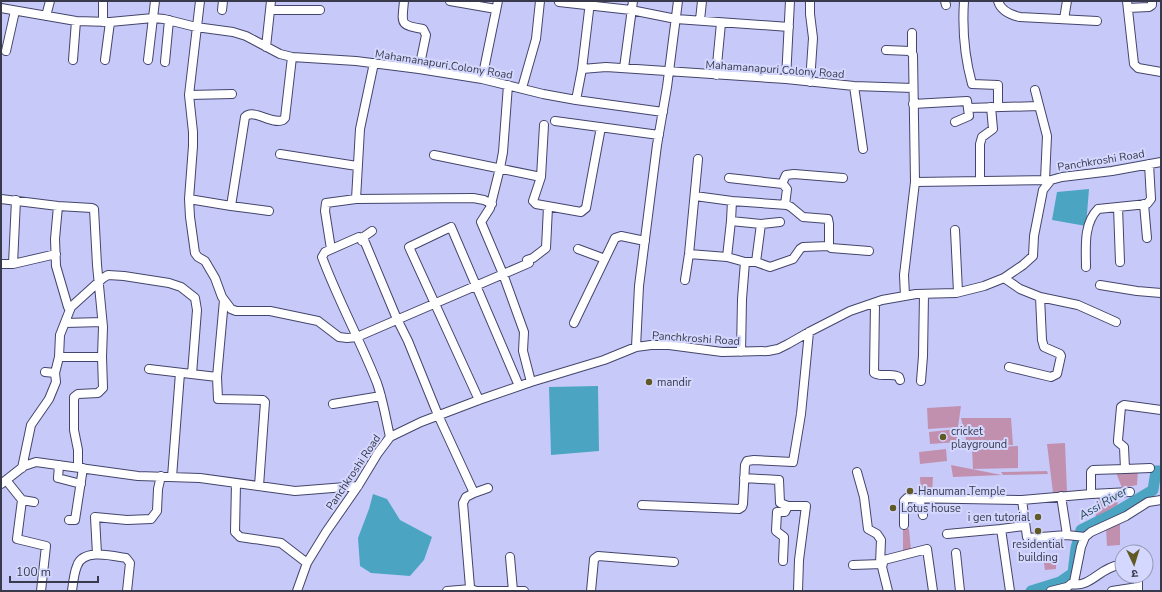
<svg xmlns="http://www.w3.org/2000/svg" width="1162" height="592" font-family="'Nunito Sans','Noto Sans Devanagari',sans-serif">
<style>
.green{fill:#c290af}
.water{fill:#4ba5c2}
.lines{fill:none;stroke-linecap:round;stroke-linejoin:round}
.stream{stroke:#4ba5c2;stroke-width:2}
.river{stroke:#4ba5c2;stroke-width:11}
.minor-casing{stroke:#44456c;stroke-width:10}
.minor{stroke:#fff;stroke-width:8}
.poi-dot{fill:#605a26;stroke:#d5d8fe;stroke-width:1.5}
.labels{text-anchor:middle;stroke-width:4;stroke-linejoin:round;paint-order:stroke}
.street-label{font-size:11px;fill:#383a4c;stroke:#d5d8fe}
.poi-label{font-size:11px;fill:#383a4c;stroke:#d5d8fe;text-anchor:start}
.water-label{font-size:12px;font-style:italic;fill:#224956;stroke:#d5d8fe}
</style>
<rect width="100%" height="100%" fill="#c7caf9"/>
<path class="green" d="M961 406 958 427 928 429 927 408Z
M961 418H1011L1013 445 967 444Z
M957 429 958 442 930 444 929 432Z
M1065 443 1067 492 1053 493 1047 444Z
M1018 446V468L973 469 972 448Z
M946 449 947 461 920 464 919 452Z
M951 465 1002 475 953 477Z
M1138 469 1137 485 1122 488 1115 470Z
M1047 471 1048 474 1003 475 1001 472Z
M920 477H933L932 496H921Z
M1119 494 1117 507 1095 521 1098 496Z
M1120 522V545L1107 546 1106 528Z
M903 528 909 529 911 550 903 552Z
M1056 556V569L1045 570 1043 557Z"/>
<path class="water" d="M1089 189 1086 226 1052 220 1057 192Z
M598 386 599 451 551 455 549 387Z
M373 494 387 499 400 520 432 537 424 560 410 576 371 573 360 566 358 538 369 509Z"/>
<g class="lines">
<path class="stream" d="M1105 521 1137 505"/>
<path class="river" d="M1031 591 1060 582 1073 573 1076 548 1081 530 1113 514 1153 490 1156 471H1161"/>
<defs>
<path id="minor" d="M200 1 189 95 193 132V146L189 199 190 217 195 253 198 257 205 261 215 278 222 297 231 309 236 311H270L318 321 339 337 347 338 357 337 529 263
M404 1C402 24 399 25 423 29L426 35 419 69
M450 1 496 9
M810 1V14L813 38 810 82
M945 1 946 5
M964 1C962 31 964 55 972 84L998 85V107
M998 1C1001 11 1011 15 1020 17L1097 21
M1127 1 1134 64 1138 68 1161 72
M559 2 631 10 676 19 789 27
M1 8 76 21 110 22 153 18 164 19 196 27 233 32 246 36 280 54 292 57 356 61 419 69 482 79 543 94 576 100 582 69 606 67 786 79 854 86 913 88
M1128 8 1149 7 1152 5V1
M222 10 223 1
M270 10H320
M46 16 50 1
M1064 19 1067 1
M700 20 702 1
M103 22V1
M266 47 271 1
M886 50 910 51 913 55 915 182 904 275 905 296
M6 51 15 11
M912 52V33
M73 60 76 21
M105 60 110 22
M148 60 155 1
M165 62 169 20
M624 68 633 1
M582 69 590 2
M716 75 721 23
M482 79 498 1
M786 79 790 1
M508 85 503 152 500 168 490 208 481 222 503 274 524 332 523 351 531 382
M854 86 863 149
M522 88 536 39 540 1
M1035 90 1047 136 1045 180
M189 95 232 94
M576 100 663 112
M913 104 967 101 969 116 955 122
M968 108 1039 106
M555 121 659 135
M280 154 357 166
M434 155 541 177 544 125
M541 177 533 201 536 204 581 212 586 208 601 127
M729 178 783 184 787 189 785 205
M980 181V144L982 137 993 129 991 107
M915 182 1051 180
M782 184 786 175 794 174 843 178
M695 196 732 201 787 205 791 207 803 217 828 219 829 224V246L831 248 869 251
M1 199 58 206 92 208 94 209 97 265 103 327 102 357 103 388 98 393 78 394 74 397V430L78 450V467
M189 199 231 206 245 117C254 108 271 125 283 120L285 118 292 57
M356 199 473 198 484 200 492 204
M1144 204 1147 238
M58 206 55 239 56 266 68 307
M231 206 269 211
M1118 207 1120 262
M731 221 761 224 780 222
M955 230 958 292
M362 241V238L372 231
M331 249 325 211 326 203 356 199 360 129 374 63
M578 249 605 259
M689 254 727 257 745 262H756L770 267 793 259 800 249 803 247 829 246
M727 257 731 221 732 201
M527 260 533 258 546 248 548 207
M756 262 761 224
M1 264H13L16 200
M13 264 56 254
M1086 267C1086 248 1083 224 1098 209L1147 204 1151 199 1149 164
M1004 278 1020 289 1040 297 1078 305 1116 322
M685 280 689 254 698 159
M1100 285 1137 291 1161 293
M875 303 874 373C881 378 892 372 899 377L900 380
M65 323 102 322
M574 323 615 238 621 236 645 241
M636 347 639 286 657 145 667 87 678 1
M741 352 742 299 745 262
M102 357H59L60 335 71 307 103 278 108 275 124 276 169 283 181 287 195 298 197 310 192 374
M1009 367 1051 377 1057 374 1061 356 1060 354 1044 347 1042 340 1040 297
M149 369 217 377 224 300
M45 372 55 373 59 357
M217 377 218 399 263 400 265 402 259 486
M921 381 923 356 924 294
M479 400 409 247 451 227 519 386
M333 404 381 396
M390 437C386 419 383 400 377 383 360 340 338 300 322 257L325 252 359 237 362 238 364 240 397 319 408 341 438 415 474 493 466 497 463 503 470 587 471 589 476 591H524
M59 465 58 478 81 484
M22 468 31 425 49 399 56 382 55 373
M1125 469 1150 468
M857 472 864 497 868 529 877 534 881 540 880 564
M172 477 180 373
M744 478 779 480 780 503 788 506H806L799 560 798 591
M6 480 22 500 34 502
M236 483 235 532 240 537 281 543 307 563
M1 484 24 466 36 462 138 476 200 478 295 491 358 486
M474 493 488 488
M1091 494 1130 492
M1061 496 1067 535
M919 498 923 515
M22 500 17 539 46 546 41 591
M1022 500 1027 537 1028 538 1067 535 1085 537
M642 505 739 509 742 507 743 504 745 465 747 461 754 460 793 462 801 414 809 332
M69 520H75L83 468
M904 525V501L907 498 1022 500 1091 494V472L1093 470 1125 469 1124 447 1118 442V440L1121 407 1124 405 1161 410
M1001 529 1024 526
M947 534 1001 529 1010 591
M1137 550V552
M956 553 960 591
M97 554 95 517 127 520 151 519 157 511 158 489 161 476
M510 557 513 591
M783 561 784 537 776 531 777 512H785L788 506
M853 565 882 564
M1138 576V591
M1071 584C1091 588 1099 568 1119 565
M72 591C73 583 74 573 77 566 83 548 113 556 126 558L130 563 127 591
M297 591 307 563 326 532 358 486 378 453 390 437 421 422 479 400 531 382 604 360 636 347 651 345H669L722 352 768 351 778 349 788 344 809 332 850 311 882 300 916 294 956 293 984 286 1004 278 1023 265 1033 256 1034 236 1043 190 1051 180 1062 177 1112 171 1161 162
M447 591 471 589
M591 591 594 559 598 556 674 562
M888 591 882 567 884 560 927 549 933 591
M1051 591 1067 587 1074 582 1081 547 1085 537 1091 532 1126 516 1148 502 1161 500
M1112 591 1138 587"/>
</defs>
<use href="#minor" class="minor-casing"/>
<use href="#minor" class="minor"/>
</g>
<g class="poi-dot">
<circle cx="649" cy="382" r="4"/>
<circle cx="943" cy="437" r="4"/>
<circle cx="910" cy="491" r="4"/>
<circle cx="893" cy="508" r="4"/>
<circle cx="1038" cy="517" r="4"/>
<circle cx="1038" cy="531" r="4"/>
</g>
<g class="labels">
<g class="street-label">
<text transform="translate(444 64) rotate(9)" y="4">Mahamanapuri Colony Road</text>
<text transform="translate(775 69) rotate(4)" y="4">Mahamanapuri Colony Road</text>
<text transform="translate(1101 160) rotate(-9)" y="4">Panchkroshi Road</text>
<text transform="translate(696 338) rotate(4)" y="4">Panchkroshi Road</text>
<text transform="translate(353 472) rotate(-56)" y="4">Panchkroshi Road</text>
</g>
<g class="poi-label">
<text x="657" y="386">mandir</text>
<text x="951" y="435">cricket<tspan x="951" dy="13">playground</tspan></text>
<text x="918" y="495">Hanuman Temple</text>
<text x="901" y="512">Lotus house</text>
<text x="1030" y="521" text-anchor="end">i gen tutorial</text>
<text x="1038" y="548" text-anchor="middle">residential<tspan x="1038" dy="13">building</tspan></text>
</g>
<g class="water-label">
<text transform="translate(1103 503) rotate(-30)" y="4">Assi River</text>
</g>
</g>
<rect width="1162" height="592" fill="none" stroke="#383a4c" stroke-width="4"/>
<g transform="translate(1134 564) rotate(176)"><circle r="19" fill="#d5d8fe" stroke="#9699b7"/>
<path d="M0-3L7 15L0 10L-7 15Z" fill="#605a26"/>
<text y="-6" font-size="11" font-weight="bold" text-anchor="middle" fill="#383a4c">उ</text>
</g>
<path d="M10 576v6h88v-6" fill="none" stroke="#383a4c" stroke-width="2"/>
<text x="16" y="576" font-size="12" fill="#383a4c" stroke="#d5d8fe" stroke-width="3" paint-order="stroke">100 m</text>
</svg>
